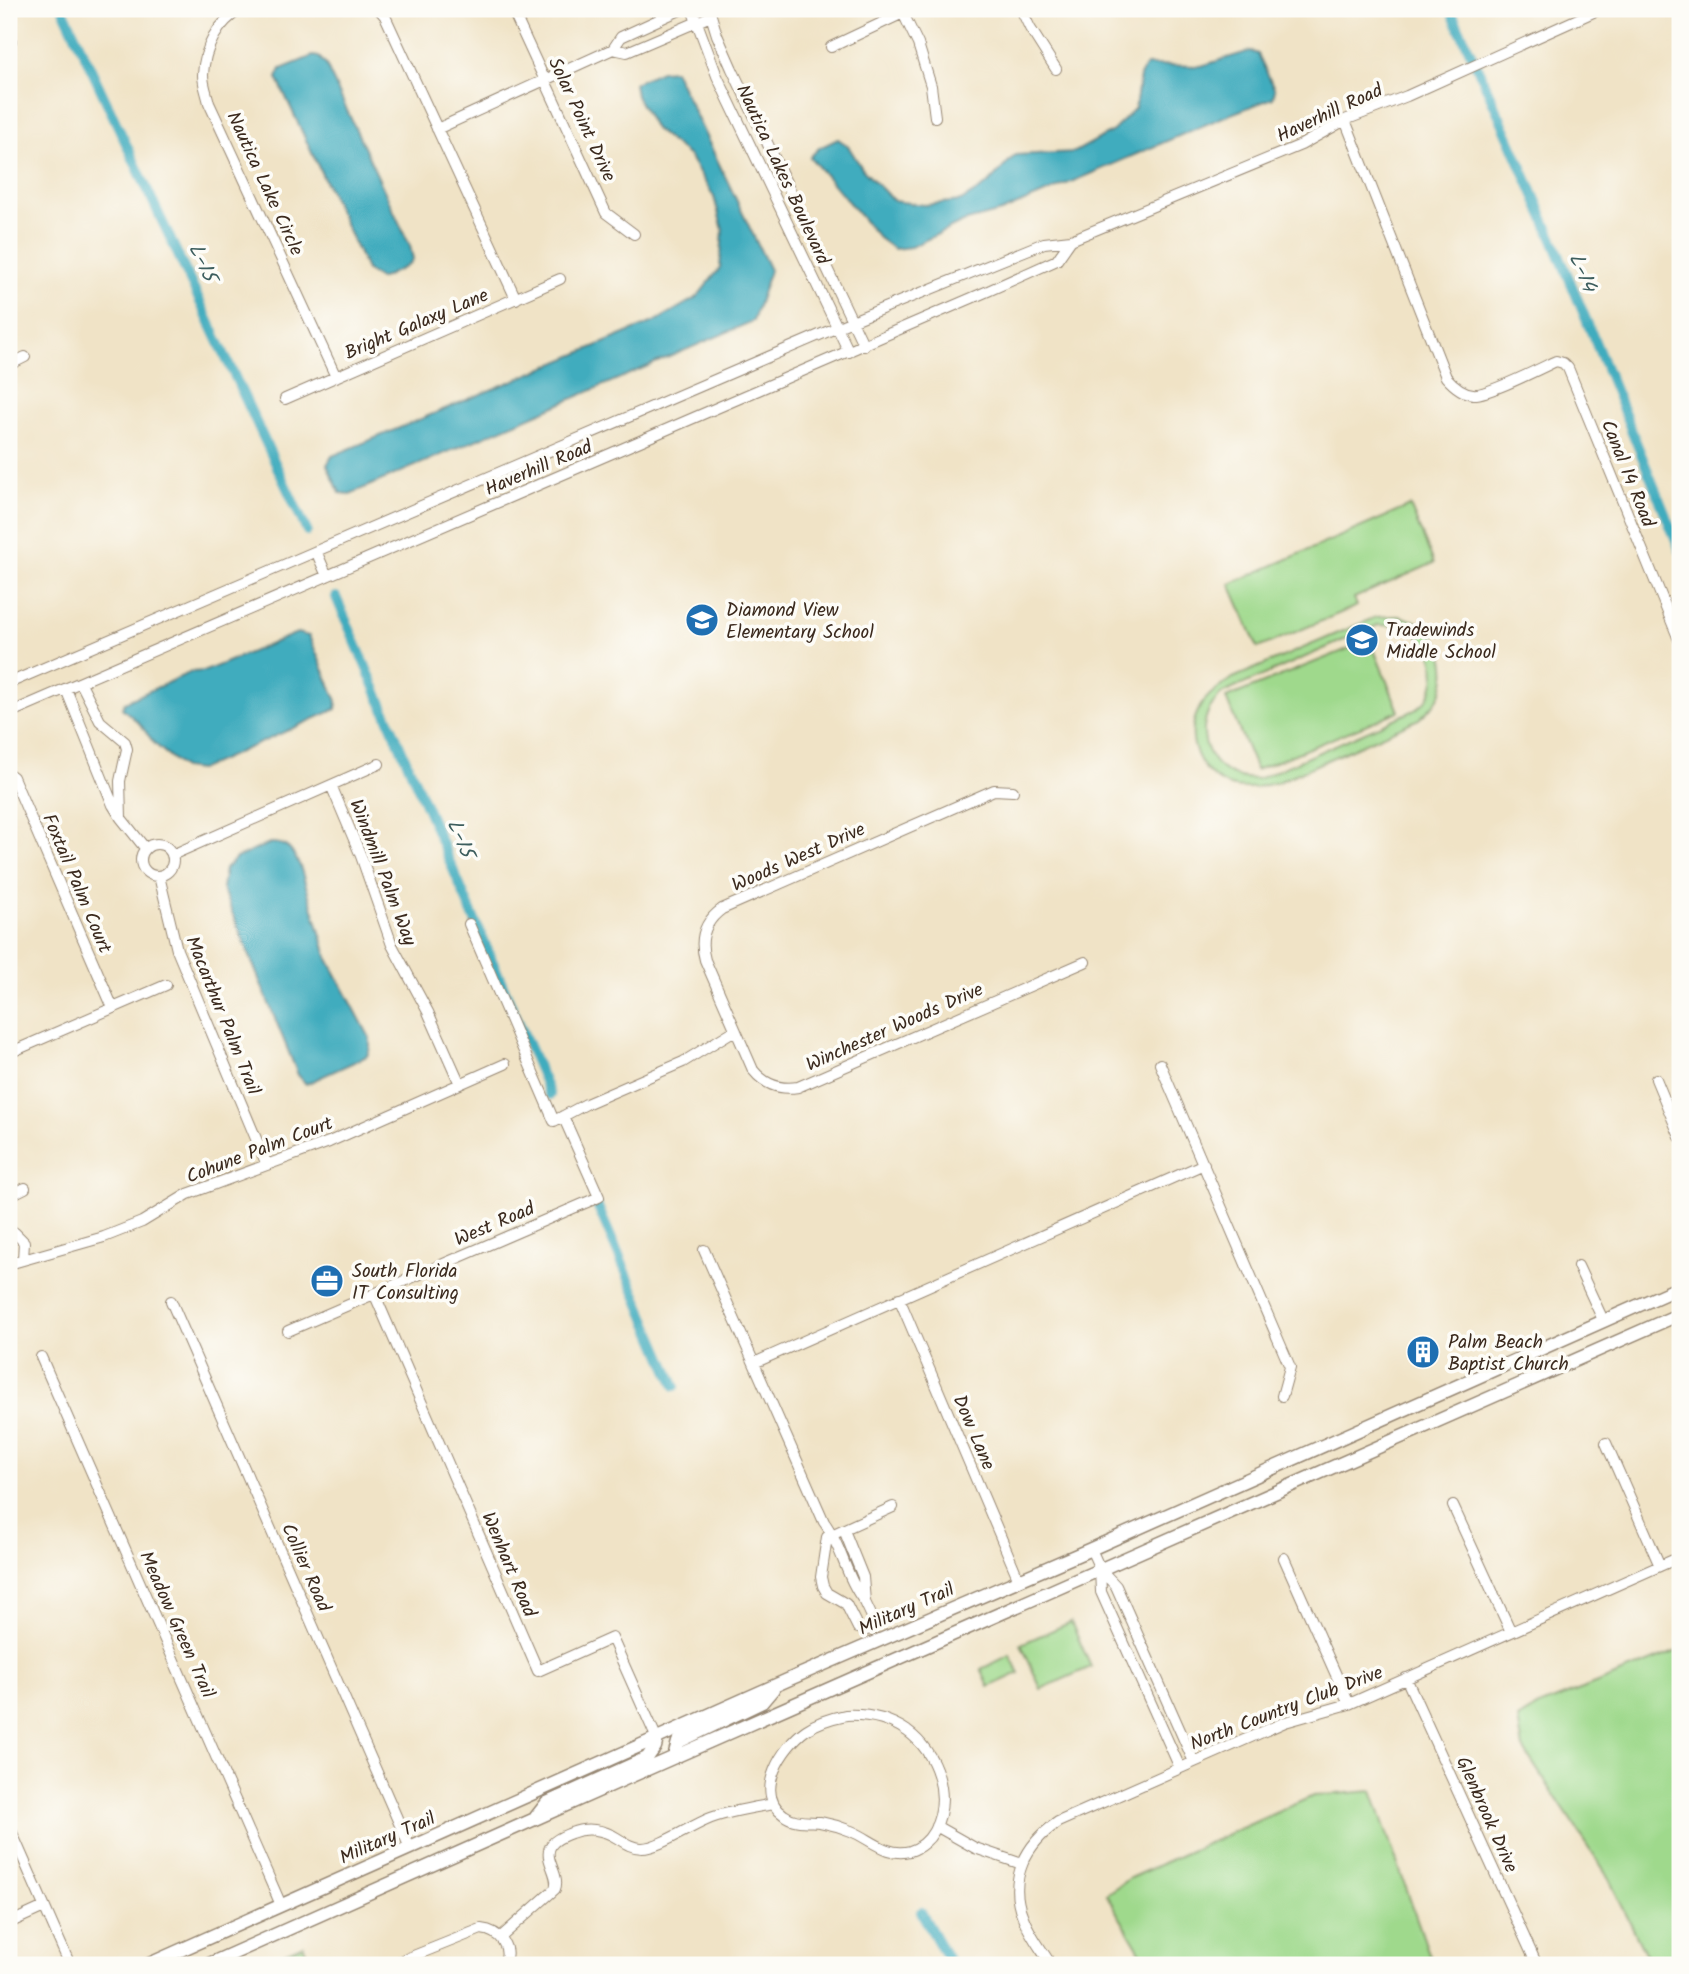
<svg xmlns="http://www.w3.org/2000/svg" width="1689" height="1974" font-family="Kalam,sans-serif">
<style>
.green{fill:#9fd98c;stroke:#6d8255;stroke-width:2;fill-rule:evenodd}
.water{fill:#3facbe;stroke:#3d6b6e;stroke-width:2}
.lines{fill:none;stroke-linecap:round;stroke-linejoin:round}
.canal{stroke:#3facbe;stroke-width:10}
.minor-casing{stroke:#968672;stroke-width:12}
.major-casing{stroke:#968672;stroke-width:15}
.minor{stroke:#fff;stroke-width:10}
.major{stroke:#fff;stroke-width:12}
.labels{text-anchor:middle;stroke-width:7;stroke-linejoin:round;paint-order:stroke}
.street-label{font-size:19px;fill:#3b2a1e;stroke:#fdfcf7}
.poi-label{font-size:19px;fill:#3b2a1e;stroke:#fdfcf7;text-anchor:start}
.water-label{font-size:21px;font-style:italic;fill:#3d5e5e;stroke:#fdfcf7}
</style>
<rect width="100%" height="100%" fill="#fdfcf7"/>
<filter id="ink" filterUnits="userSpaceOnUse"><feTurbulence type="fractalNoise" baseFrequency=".0143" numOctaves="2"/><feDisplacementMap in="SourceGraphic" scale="14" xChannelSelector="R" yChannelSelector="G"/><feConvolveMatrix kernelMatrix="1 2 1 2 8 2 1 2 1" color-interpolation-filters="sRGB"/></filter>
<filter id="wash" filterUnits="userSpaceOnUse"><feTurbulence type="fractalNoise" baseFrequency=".00686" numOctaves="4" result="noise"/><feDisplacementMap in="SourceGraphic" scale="28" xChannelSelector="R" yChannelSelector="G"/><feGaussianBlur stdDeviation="1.57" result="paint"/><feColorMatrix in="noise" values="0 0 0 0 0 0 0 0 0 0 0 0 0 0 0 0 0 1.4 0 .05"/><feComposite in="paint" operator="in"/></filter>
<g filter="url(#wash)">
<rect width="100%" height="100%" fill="#f0e3c6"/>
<path class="green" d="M1410 506 1434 563 1354 598 1357 606 1258 648 1230 584Z
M1399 616C1404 618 1410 619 1415 621 1445 635 1455 677 1435 703 1430 709 1424 714 1419 719L1278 782C1263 786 1245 791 1230 786 1200 775 1184 740 1198 711 1204 696 1220 687 1233 678L1376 617ZM1378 625C1389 625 1400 625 1410 631 1434 644 1442 676 1427 699 1424 703 1419 707 1415 710L1258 779C1251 778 1242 779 1236 776 1210 767 1197 738 1208 712 1210 706 1217 700 1221 694Z
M1370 640 1399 711 1256 770 1226 698Z
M1071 1622 1091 1667 1041 1689 1021 1644Z
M1680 1650V1965H1651L1606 1873 1523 1748 1518 1719 1537 1707Z
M1010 1655 1019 1673 989 1687 981 1669Z
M1372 1791 1433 1965H1148L1106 1894 1130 1878 1313 1796Z
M303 1945 310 1960 298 1965H274L271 1959Z"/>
<path class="water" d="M1250 51 1258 54 1275 90 1273 98 1223 117 1001 212 963 222 911 247 894 249 879 238 810 157 819 148 838 139 848 146 863 170 894 201 924 205 961 201 988 184 1015 155 1075 152 1113 131 1135 108 1140 76 1146 65 1201 66Z
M313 56 319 57 326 65 410 246 413 259 407 266 380 279 367 271 277 78 281 69Z
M674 70 770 270 753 321 350 494 340 493 327 465 332 456 656 321 697 297 720 268 723 230 714 197 689 156 655 129 636 96 634 83 661 71Z
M297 633 309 636 337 701 336 709 199 770 183 768 155 744 139 723 122 708 125 702 191 672 205 671Z
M271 843C289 843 292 851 300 866L328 959 370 1038V1048L367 1056 306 1084 298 1075 222 888 225 869 236 858Z"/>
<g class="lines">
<path class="canal" d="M63 9 307 531
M1450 9C1534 185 1606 369 1680 550
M336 597 550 1095
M598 1207 675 1386
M921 1912 951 1965"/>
</g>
</g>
<g filter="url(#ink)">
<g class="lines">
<defs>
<path id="minor" d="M241 9C218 22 204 48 203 75 203 84 207 94 209 103L336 377
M379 9 385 16 516 299
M512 9 606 213 634 234
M692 9 717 76 849 352
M709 9 717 35 732 69 864 346
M901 9 918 44 931 86 935 117
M1021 9 1030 28 1056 69
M9 42 11 41
M831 47 903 13
M613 49 621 37 682 9
M1345 120 1446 377C1453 385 1462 393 1473 394 1486 396 1541 368 1556 361L1563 363 1568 368 1680 642
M437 129 613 49 627 52 711 16
M9 365 25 357
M285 399 560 279
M316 551 327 576
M9 683 852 321 1044 243 1071 240 1301 145 1345 120 1407 96 1600 9
M66 689 113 805 121 818 120 781 127 749 125 742 100 721 81 683
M9 713 988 291 1057 260 1071 240
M9 774 13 777 19 791 113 1008
M331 785 361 856 392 945 428 1012 460 1084
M1013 791 994 790 722 909C704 922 699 939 705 960L753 1070C765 1085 780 1090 798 1087L1085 962
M121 818 145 848
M141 860a16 16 0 1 1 32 0a16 16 0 1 1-32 0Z
M172 855 379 764
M159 876 177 950 267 1165
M469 924 554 1121 586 1104 683 1062 735 1030
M9 1053 166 985
M1160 1064 1290 1367 1282 1396
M1656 1079 1680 1137
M9 1196 25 1188
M9 1229 15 1233 24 1242 23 1260
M704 1250 824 1522C842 1546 846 1579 865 1602
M9 1264 104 1237 142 1222 188 1194 329 1142 505 1064
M1578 1266 1603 1320
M374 1293 538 1671 612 1638 657 1739
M899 1298 1019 1580
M171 1301 410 1848
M288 1331 599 1197 563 1116
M41 1357 281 1905
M754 1363 1204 1164
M1606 1443 1660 1566
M1453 1506 1511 1632
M844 1530 863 1577 865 1602 873 1619 867 1630
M1091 1549 1100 1569 1116 1586 1194 1762
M1284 1558 1349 1704
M1100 1569 1101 1592 1180 1768
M867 1630 858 1628 846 1604 827 1593 823 1586 821 1577 827 1537 893 1507
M1406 1678 1537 1965
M846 1715C868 1714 888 1718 907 1731 937 1753 952 1796 934 1831 929 1840 920 1848 910 1851 886 1857 871 1839 851 1831 841 1827 831 1824 820 1822 808 1821 794 1823 784 1815 752 1793 783 1746 806 1730 818 1722 831 1718 846 1715Z
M9 1826 70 1965
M936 1826 975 1848 1022 1864
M9 1923 44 1907
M501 1937 555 1889C561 1874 541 1858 552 1844 557 1838 564 1836 571 1833 586 1827 603 1829 617 1838 625 1843 632 1848 642 1848 659 1848 692 1825 711 1818 731 1811 752 1808 774 1804
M391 1965 481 1929C500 1931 512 1947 504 1965
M725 1965H761
M1051 1965C1042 1950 1029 1934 1023 1917 1007 1879 1026 1844 1058 1822L1285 1722 1349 1704 1680 1557"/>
<path id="major" d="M674 1757 678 1742 762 1702 773 1689
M536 1817 547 1803 647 1758 655 1747 657 1739
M147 1965 792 1678 1091 1549 1680 1287
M207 1965 627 1778 1680 1314"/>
</defs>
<use href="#minor" class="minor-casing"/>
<use href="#major" class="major-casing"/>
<use href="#minor" class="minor"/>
<use href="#major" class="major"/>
</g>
</g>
<defs>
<symbol id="school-disc" viewBox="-11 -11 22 22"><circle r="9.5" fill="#1f6fb2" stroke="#fdfcf7"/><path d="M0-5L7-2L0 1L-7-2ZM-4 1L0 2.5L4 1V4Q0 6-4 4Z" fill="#fff"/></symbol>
<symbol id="office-disc" viewBox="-11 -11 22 22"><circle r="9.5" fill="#1f6fb2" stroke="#fdfcf7"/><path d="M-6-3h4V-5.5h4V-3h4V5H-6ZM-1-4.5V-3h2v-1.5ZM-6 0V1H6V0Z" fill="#fff"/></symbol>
<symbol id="building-disc" viewBox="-11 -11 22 22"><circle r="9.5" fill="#1f6fb2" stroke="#fdfcf7"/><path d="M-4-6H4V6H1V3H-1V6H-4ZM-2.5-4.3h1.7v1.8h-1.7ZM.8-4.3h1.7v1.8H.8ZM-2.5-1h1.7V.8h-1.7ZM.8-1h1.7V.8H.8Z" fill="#fff"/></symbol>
</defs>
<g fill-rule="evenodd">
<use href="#school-disc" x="683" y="601" width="38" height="38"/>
<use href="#school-disc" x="1343" y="621" width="38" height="38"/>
<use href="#office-disc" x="308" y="1262" width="38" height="38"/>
<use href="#building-disc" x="1404" y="1333" width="38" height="38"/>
</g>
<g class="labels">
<g class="street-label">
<text transform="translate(1329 112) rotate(-25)" y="7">Haverhill Road</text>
<text transform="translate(583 119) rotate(65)" y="7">Solar Point Drive</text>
<text transform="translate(784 174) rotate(65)" y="7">Nautica Lakes Boulevard</text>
<text transform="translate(266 183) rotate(65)" y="7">Nautica Lake Circle</text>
<text transform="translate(416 323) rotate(-23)" y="7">Bright Galaxy Lane</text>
<text transform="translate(538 467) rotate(-23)" y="7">Haverhill Road</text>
<text transform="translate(1629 473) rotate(68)" y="7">Canal 14 Road</text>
<text transform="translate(798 856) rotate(-24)" y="7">Woods West Drive</text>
<text transform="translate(384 872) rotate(69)" y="7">Windmill Palm Way</text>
<text transform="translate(78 883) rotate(67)" y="7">Foxtail Palm Court</text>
<text transform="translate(224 1015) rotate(68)" y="7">Macarthur Palm Trail</text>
<text transform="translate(894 1026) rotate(-24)" y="7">Winchester Woods Drive</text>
<text transform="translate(259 1149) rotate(-21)" y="7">Cohune Palm Court</text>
<text transform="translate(494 1223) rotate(-23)" y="7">West Road</text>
<text transform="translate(975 1432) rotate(67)" y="7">Dow Lane</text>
<text transform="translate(510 1564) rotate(67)" y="7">Wenhart Road</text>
<text transform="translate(307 1567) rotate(66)" y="7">Collier Road</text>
<text transform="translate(906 1608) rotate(-24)" y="7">Military Trail</text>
<text transform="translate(178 1624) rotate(66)" y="7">Meadow Green Trail</text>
<text transform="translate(1286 1707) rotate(-21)" y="7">North Country Club Drive</text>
<text transform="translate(1488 1814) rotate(66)" y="7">Glenbrook Drive</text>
<text transform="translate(387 1837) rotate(-24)" y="7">Military Trail</text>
</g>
<g class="poi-label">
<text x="726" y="616">Diamond View<tspan x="726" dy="22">Elementary School</tspan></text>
<text x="1386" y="636">Tradewinds<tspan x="1386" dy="22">Middle School</tspan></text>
<text x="352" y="1277">South Florida<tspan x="352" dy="22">IT Consulting</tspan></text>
<text x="1448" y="1348">Palm Beach<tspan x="1448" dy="22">Baptist Church</tspan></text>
</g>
<g class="water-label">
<text transform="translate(203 262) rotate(65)" y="7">L-15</text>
<text transform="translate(1583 272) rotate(67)" y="7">L-14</text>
<text transform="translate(461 838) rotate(67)" y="7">L-15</text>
</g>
</g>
<rect width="1689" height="1974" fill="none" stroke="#fdfcf7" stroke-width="35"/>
</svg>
